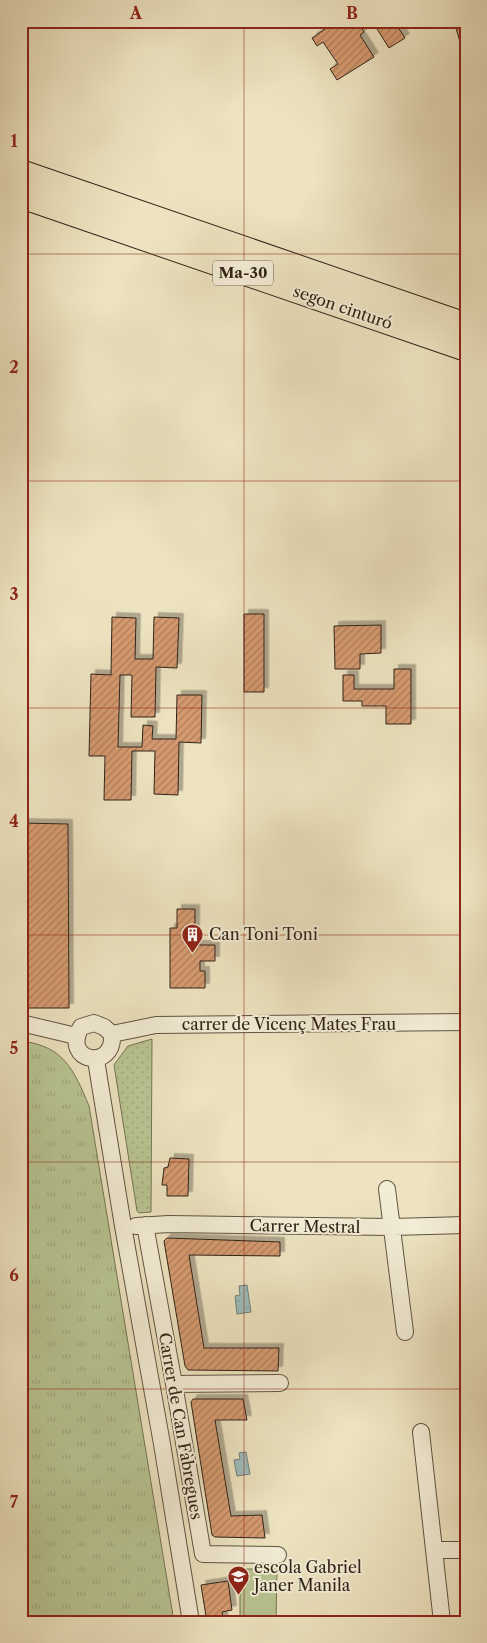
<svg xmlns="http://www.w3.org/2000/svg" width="487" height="1643" font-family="'Libre Caslon Text',serif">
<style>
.grass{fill:url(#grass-tufts);stroke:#747455}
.park{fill:url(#park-dots);stroke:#747455}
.pitch{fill:#b8c492;stroke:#747455}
.water{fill:url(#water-ripples);stroke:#717f7a}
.building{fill:url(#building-hatch);stroke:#302318;filter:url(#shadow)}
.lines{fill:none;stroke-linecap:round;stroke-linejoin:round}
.minor-casing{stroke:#5f5342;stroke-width:18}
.highway-casing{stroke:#302318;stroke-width:26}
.minor{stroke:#f3edd6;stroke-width:16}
.highway{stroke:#ede3c0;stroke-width:24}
.grid{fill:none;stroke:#8f2418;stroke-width:1;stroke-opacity:0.55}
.labels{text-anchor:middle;stroke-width:4;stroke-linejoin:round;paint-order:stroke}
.shield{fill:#f3edd6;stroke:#6a6051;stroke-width:1}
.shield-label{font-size:15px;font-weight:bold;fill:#302318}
.street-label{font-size:16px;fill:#302318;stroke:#f3edd6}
.poi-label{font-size:16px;fill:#302318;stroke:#f3edd6;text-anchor:start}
.neatline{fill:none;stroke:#8f2418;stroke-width:2}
.grid-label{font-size:16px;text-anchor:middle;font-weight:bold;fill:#8f2418}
</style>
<defs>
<pattern id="grass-tufts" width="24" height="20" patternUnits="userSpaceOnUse" patternTransform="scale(1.25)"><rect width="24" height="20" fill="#b8c492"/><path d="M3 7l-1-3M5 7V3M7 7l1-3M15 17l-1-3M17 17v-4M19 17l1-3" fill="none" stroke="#9ea87d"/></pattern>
<pattern id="park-dots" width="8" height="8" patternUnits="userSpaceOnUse" patternTransform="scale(1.25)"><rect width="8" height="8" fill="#b8c492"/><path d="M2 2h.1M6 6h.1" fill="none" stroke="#9ea87d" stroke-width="1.8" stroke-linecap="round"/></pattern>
<pattern id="water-ripples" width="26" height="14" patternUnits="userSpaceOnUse" patternTransform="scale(1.25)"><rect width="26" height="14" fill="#9dbcbc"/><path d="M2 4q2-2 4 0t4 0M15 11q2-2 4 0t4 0" fill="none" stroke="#88a1a1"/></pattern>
<pattern id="building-hatch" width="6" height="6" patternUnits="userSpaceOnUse" patternTransform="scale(1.25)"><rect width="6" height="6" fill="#d69a70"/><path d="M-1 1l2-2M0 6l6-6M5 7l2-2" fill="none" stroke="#ae7d5b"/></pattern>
<filter id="shadow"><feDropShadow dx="4.5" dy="-4.5" stdDeviation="0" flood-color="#0004"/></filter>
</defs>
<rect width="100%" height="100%" fill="#ede3c0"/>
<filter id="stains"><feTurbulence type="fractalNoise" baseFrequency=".004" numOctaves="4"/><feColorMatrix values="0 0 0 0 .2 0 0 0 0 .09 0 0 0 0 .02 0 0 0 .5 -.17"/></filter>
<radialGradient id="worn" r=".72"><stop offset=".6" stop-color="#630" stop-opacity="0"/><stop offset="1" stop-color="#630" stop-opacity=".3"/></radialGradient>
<path class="grass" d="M21 1041C64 1046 74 1070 89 1106L174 1622H21Z"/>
<path class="park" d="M152 1039 151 1212 139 1213 137 1211 114 1065 128 1046Z"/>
<path class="pitch" d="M240 1569H277L276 1622H240Z"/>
<path class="water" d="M247 1285 251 1312 237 1314 235 1296 240 1295 239 1286Z
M246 1452 250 1474 237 1476 234 1460 240 1459 239 1453Z"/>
<path class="building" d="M329 21H359L358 22 364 32 360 35 374 57 337 80 330 69 338 64 323 42 317 46 312 38 331 25Z
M372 21H394L405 38 389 48Z
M454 21H466V63Z
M244 614H264V692H244Z
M112 617 136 618 135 659H153L154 617 179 618 177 668 156 667 155 717H131L132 675H120L118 747H142L143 725 153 726 152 739H176L177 695H202L201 743 179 742 178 795 154 794 155 751H132L131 800H104L105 756H89L91 674 111 675Z
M381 625V653L360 654V669H335L334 626Z
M394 669H411V724H386V706H362V701H343V675H354V689H394Z
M21 823 68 824 69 1008H21Z
M177 909H195V945H215V961H200V971H205V988H170V928H177Z
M170 1158 189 1159 188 1196H167V1185H162L164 1168 168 1167Z
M167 1238 280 1242V1256L189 1255 204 1348H279L278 1371 188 1370 185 1366 164 1241Z
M193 1399H243L247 1420H215L231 1516 262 1515 265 1538 215 1537 212 1535 191 1402Z
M228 1581 232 1610 222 1612 224 1622H207L201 1585Z"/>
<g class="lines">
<defs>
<path id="minor" d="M21 1023 76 1036
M94 1023 104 1027 112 1034C115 1072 61 1062 81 1027Z
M112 1034 156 1025 466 1022
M96 1060 123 1226 162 1444 191 1622
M387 1189 405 1332
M145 1225 174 1384 203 1554 278 1555
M136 1226 169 1224 392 1227 466 1225
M174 1384 280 1383
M421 1432 442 1622
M434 1550H466"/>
<path id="highway" d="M21 172 466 325
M21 196 466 349"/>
</defs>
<use href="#minor" class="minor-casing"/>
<use href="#highway" class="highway-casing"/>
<use href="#minor" class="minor"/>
<use href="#highway" class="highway"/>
</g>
<path class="grid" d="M244 21V1622M21 254H466M21 481H466M21 708H466M21 935H466M21 1162H466M21 1389H466"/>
<defs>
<symbol id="building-pin" viewBox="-11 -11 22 30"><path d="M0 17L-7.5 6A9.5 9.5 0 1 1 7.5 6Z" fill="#8f2418" stroke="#f3edd6"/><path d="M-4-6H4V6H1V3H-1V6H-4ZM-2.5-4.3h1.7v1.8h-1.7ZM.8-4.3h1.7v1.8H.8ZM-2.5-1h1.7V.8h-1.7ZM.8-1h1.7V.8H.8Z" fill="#fff"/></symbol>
<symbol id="school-pin" viewBox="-11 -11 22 30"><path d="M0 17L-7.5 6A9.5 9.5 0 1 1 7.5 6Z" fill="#8f2418" stroke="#f3edd6"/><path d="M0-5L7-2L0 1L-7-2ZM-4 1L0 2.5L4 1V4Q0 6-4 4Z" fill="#fff"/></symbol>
</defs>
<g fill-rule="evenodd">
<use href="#building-pin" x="180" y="922" width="25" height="34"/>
<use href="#school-pin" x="226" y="1564" width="25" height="34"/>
</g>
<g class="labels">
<rect class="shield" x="213" y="260.5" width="60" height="25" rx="4"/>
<g class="shield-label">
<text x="243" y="278">Ma-30</text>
</g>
<g class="street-label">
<text transform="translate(343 307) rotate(19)" y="6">segon cinturó</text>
<text x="289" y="1030">carrer de Vicenç Mates Frau</text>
<text transform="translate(305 1226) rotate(1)" y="6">Carrer Mestral</text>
<text transform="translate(181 1426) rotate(80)" y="6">Carrer de Can Fàbregues</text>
</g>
<g class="poi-label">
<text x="209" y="940">Can Toni Toni</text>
<text x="254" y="1573">escola Gabriel<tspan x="254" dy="18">Janer Manila</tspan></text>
</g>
</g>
<rect width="487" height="1643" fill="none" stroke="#ede3c0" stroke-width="55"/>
<rect x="28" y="28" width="432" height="1588" class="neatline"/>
<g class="grid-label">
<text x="136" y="19">A</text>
<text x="352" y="19">B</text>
<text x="14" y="147">1</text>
<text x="14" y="373">2</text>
<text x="14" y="600">3</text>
<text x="14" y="827">4</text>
<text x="14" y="1054">5</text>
<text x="14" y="1281">6</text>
<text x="14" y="1508">7</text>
</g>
<rect width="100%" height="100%" filter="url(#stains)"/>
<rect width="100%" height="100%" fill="url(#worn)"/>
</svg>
